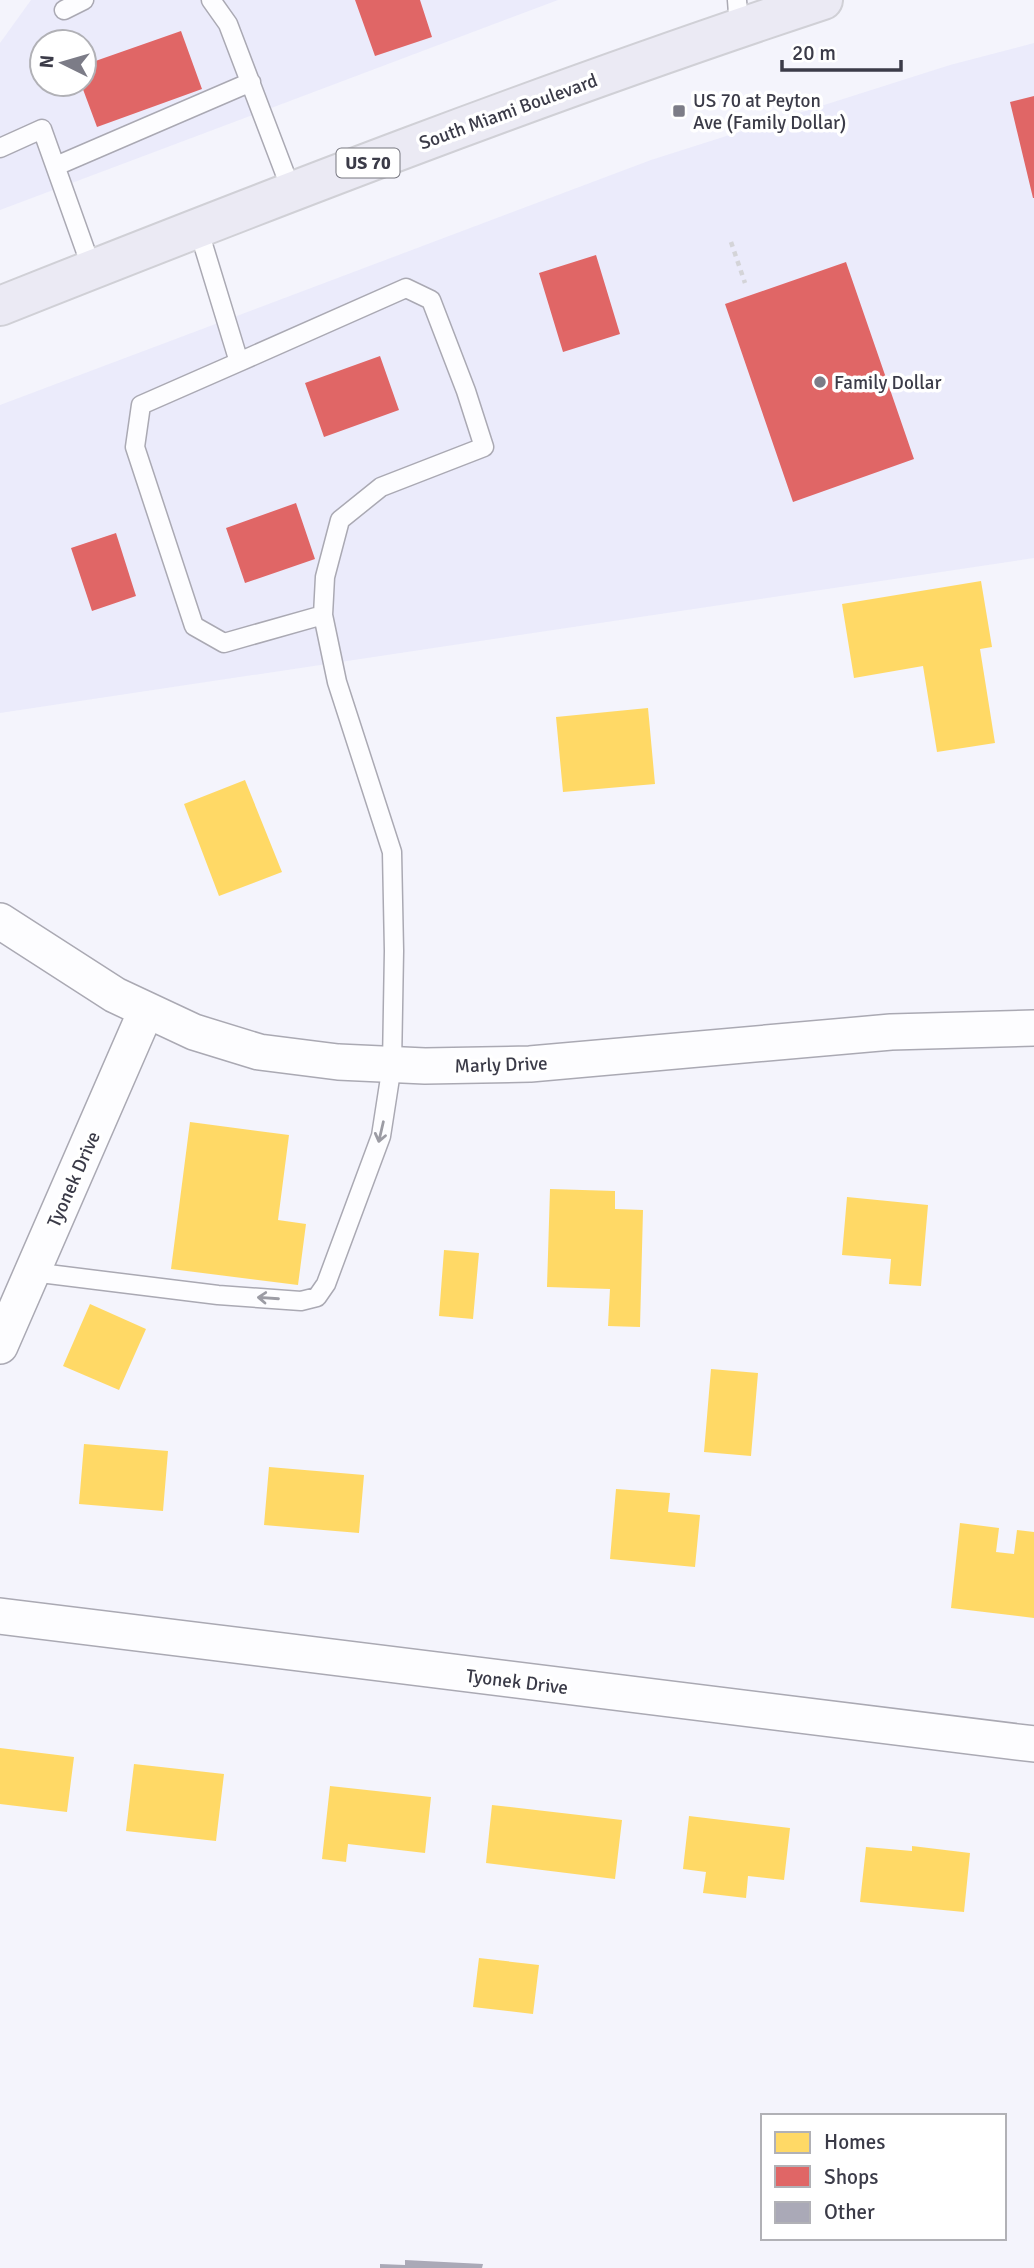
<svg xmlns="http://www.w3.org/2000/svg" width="1034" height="2268" font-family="Signika,sans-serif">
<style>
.built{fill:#ebebfb;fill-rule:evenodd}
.homes{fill:#ffd966}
.shops{fill:#e06666}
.building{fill:#aaa9b7}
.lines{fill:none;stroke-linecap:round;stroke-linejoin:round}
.lane-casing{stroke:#aaa9b3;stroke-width:21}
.street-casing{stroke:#aaa9b3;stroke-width:38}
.highway-casing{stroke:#d0d0d6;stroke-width:42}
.path{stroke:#d4d4d8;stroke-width:4.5;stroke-dasharray:5 5;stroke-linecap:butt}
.lane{stroke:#fdfdff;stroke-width:18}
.street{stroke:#fdfdff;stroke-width:35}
.highway{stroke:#ebeaf4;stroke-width:38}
.oneway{stroke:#9c9ca4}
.poi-dot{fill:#7c7c87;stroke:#fff;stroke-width:2.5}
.labels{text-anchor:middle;stroke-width:7;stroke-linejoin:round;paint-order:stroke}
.shield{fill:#fff;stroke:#76767f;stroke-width:2}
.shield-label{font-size:18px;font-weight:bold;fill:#3b3b48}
.poi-label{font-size:19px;fill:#3b3b48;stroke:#fff;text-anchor:start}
.street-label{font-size:19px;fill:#3b3b48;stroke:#fff}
</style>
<rect width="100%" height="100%" fill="#f4f4fc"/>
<path class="built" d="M31 0H558L0 210V43ZM42 42H84V84H42Z
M1034 43V558L0 713V405L651 160 950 65Z"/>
<path class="homes" d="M981 581 992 647 980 649 995 743 937 752 923 666 854 678 842 604Z
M648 708 655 784 563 792 556 717Z
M245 780 282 872 219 896 184 804Z
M190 1122 289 1135 278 1220 306 1224 298 1285 171 1269Z
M550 1189 615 1191V1209L643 1210 640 1327 608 1326 610 1289 547 1287Z
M847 1197 928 1205 921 1286 889 1284 891 1259 842 1255Z
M444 1250 479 1253 473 1319 439 1316Z
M90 1304 146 1329 119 1390 63 1366Z
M711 1369 758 1373 751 1456 704 1452Z
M84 1444 168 1451 163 1511 79 1504Z
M269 1467 364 1475 359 1533 264 1525Z
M616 1489 670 1493 668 1512 700 1515 695 1567 610 1559Z
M960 1523 999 1528 996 1552 1014 1554 1017 1530 1034 1532V1618L951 1608Z
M0 1748 74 1757 67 1812 0 1804Z
M134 1764 224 1774 216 1841 126 1831Z
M330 1786 431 1797 425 1853 348 1844 346 1862 322 1859Z
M492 1805 622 1820 615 1879 486 1863Z
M689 1816 790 1828 784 1880 748 1876 746 1898 703 1893 706 1872 683 1869Z
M912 1846 970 1853 964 1912 860 1902 866 1847 912 1851Z
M479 1958 539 1965 533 2014 473 2007Z"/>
<path class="shops" d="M355 0H420L432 37 375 56Z
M181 31 202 89 97 127 81 84H84V65Z
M1034 96V198H1033L1010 102Z
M596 255 620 334 563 352 539 273Z
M846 262 914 459 793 502 725 304Z
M380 356 399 410 324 437 305 383Z
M296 503 315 559 245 583 226 528Z
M116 533 136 596 92 611 71 548Z"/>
<path class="building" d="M405 2260 483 2264 482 2268H380V2264L405 2265Z"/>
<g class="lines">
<defs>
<path id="lane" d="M211 0 228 24 292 192
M737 0 739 27
M64 10 84 0
M0 148 42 129 92 269
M56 166 251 82
M239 362 141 405 135 447 194 626 224 643 323 615
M32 1272 218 1295 301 1301 317 1297 326 1284 381 1136 392 1065 394 951 392 852 337 682 323 615 325 577 340 520 381 487 484 447 466 391 431 300 406 288 239 362 198 228"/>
<path id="street" d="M0 921 115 995 194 1032 259 1052 338 1062 425 1066 530 1064 891 1032 1034 1028
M0 1346 146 1011
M0 1616 1034 1744"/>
<path id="highway" d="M0 306C272 198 545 92 823 0"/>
</defs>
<use href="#lane" class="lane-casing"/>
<use href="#street" class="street-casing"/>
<use href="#highway" class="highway-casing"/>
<path class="path" d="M731 242 745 283"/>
<use href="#lane" class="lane"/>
<use href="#street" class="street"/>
<use href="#highway" class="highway"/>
</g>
<defs><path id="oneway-shaft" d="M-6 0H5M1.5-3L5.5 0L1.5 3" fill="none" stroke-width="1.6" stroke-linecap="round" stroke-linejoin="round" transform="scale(1.75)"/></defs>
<g class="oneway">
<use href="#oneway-shaft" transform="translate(381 1132) rotate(103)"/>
<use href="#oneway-shaft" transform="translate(268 1298) rotate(-176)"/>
</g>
<g class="poi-dot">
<rect x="672" y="104" width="14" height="14" rx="3.5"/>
<circle cx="820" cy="382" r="7"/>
</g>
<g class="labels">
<rect class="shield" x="336.5" y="148.5" width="63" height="29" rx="5"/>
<g class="shield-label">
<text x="368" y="169">US 70</text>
</g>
<g class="poi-label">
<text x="693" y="107">US 70 at Peyton<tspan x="693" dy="22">Ave (Family Dollar)</tspan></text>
<text x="834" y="389">Family Dollar</text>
</g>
<g class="street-label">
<text transform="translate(508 111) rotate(-20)" y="7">South Miami Boulevard</text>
<text transform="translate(501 1064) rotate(-2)" y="7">Marly Drive</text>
<text transform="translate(73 1179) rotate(-66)" y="7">Tyonek Drive</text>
<text transform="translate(517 1681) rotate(7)" y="7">Tyonek Drive</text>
</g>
</g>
<rect x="761" y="2114" width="245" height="126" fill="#ffffff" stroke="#b1b1b6" stroke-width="2"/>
<rect x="775" y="2132" width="35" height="21" fill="#ffd966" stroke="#b1b1b6" stroke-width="2"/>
<text x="824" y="2149" font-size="21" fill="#3b3b48">Homes</text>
<rect x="775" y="2166" width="35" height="21" fill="#e06666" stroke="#b1b1b6" stroke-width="2"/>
<text x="824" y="2184" font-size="21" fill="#3b3b48">Shops</text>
<rect x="775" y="2202" width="35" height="21" fill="#aaa9b7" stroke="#b1b1b6" stroke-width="2"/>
<text x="824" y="2219" font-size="21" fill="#3b3b48">Other</text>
<g transform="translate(63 63) rotate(275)"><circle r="33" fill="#ffffff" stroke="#b1b1b6" stroke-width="2"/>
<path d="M0-5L12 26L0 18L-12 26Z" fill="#7c7c87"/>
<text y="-10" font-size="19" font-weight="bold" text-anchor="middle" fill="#3b3b48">N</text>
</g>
<path d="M782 60v10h119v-10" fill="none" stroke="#3b3b48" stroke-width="3.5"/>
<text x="792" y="60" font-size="21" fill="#3b3b48" stroke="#ffffff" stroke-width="5" paint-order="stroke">20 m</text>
</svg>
